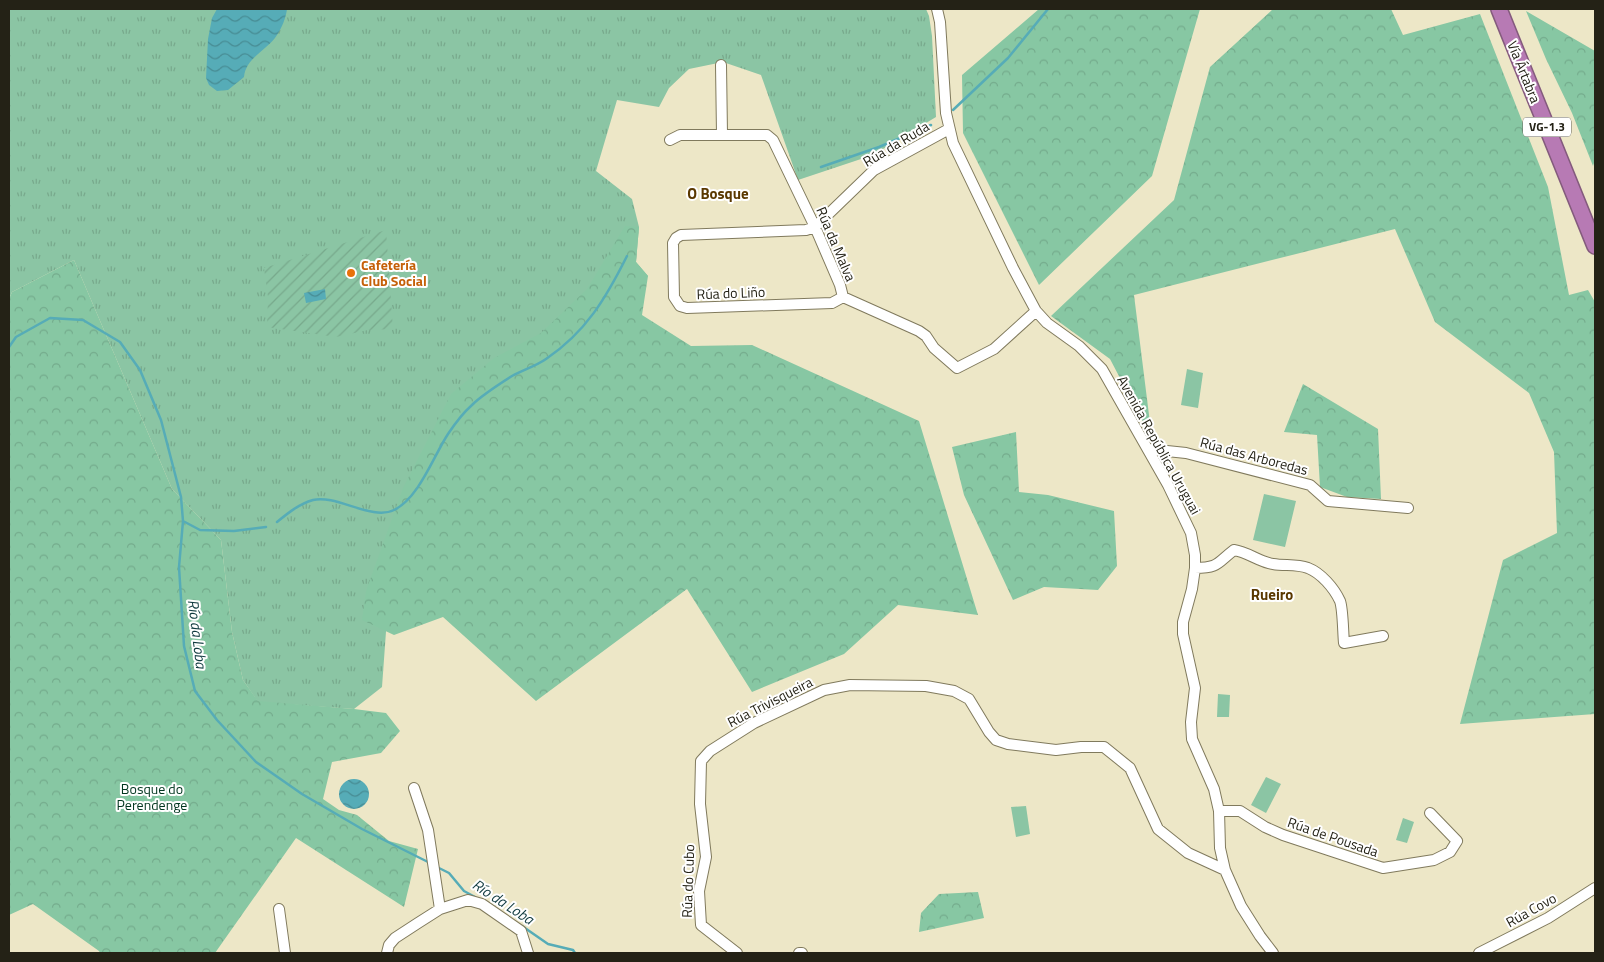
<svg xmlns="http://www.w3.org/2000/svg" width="1604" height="962" font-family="'Titillium Web',sans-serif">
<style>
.grass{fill:url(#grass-tufts)}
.forest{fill:url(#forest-crowns)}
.park{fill:#8bc5a4}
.garden{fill:url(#garden-furrows)}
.water{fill:url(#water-waves)}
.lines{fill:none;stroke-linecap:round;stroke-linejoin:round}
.stream{stroke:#56acb7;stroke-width:2.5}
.minor-casing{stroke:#807a5d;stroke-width:12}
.highway-casing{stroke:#845b7d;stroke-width:18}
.minor{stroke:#fff;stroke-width:10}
.highway{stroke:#b77ab4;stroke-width:15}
.food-dot{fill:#e8710a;stroke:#fff;stroke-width:2}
.labels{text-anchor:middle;stroke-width:4;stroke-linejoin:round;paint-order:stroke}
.shield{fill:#fff;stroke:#66645c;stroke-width:1}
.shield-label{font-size:12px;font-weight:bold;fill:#242216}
.street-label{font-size:14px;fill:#242216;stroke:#fff}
.food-label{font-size:14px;font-weight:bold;fill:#c56008;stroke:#fff;text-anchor:start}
.park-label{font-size:14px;fill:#00351e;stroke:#fff}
.neighbourhood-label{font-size:15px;font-weight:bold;fill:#5a3800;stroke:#fff}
.water-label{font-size:15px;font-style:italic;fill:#103a3f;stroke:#fff}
</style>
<defs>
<pattern id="grass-tufts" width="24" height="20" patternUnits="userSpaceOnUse" patternTransform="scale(1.25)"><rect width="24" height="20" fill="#8bc5a4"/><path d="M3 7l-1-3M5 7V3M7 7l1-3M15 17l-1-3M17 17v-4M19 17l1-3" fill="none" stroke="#78a98c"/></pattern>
<pattern id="forest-crowns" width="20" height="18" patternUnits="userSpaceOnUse" patternTransform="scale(1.25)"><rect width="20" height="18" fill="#87c7a3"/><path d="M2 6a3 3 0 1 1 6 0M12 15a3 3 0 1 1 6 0" fill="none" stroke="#74ab8c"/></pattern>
<pattern id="garden-furrows" width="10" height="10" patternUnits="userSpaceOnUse" patternTransform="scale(1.25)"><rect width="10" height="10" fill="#8bc5a4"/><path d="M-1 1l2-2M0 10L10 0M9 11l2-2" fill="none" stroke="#78a98c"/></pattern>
<pattern id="water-waves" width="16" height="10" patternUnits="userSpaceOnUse" patternTransform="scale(1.25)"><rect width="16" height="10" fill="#56acb7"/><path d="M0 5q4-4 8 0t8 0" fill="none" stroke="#478c94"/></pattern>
</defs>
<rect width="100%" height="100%" fill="#ede7c7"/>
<path class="grass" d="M9 9H926L929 16 932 36 936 117 873 155 798 180 761 75 723 62 689 69 669 88 659 107 617 100 596 171 632 199 639 227 636 262 648 276 389 590 382 687 354 709 258 702 243 680 232 632 221 540 172 489 74 260 12 292 9 299Z"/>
<path class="forest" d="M1039 9H1200L1152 176 1039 285 963 133 962 75Z
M1273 9H1391L1403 35 1480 14 1548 187 1569 295 1588 290 1595 302V714L1460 724 1503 560 1557 533 1554 452 1529 393 1435 322 1395 229 1134 295 1152 439 1110 359 1051 316 1174 200 1210 67Z
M1526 11 1595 51V160L1593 166 1572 113 1546 59Z
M625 226 639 227 636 262 648 276 642 315 691 346 752 345 919 421 978 615 898 605 844 654 752 692 687 589 536 701 443 617 394 635 362 620 366 591 403 488 451 394 494 358 541 333 587 289Z
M74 260 172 489 221 540 232 632 243 680 258 701 354 709 386 713 400 731 381 753 332 762 323 799 339 810 357 815 389 841 418 849 404 907 296 838 215 953H100L99 951 33 904 9 915V299L12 292Z
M1303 384 1378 429 1381 499 1347 497 1320 487 1317 435 1284 432Z
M1016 432 1019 492 1048 495 1114 511 1117 566 1098 590 1044 587 1013 600 964 495 952 447Z
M978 892 984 918 919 932 921 913 939 894Z"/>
<path class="park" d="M1187 369 1203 373 1198 408 1181 405Z
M1264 494 1296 501 1285 547 1253 540Z
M1218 694 1230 695 1229 717H1217Z
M1266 777 1281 784 1266 813 1251 805Z
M1026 806 1030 834 1016 837 1011 807Z
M1403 818 1414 822 1407 843 1396 840Z"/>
<path class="garden" d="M386 230 393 329 368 330 336 337 267 327 268 297 264 268Z"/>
<path class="water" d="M217 9H287C286 17 282 28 277 35 268 50 246 57 244 77L228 90 217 91 209 85 206 78 208 39 212 18Z
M325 289 326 299 306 303 304 293Z
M339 794a15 15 0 1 1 30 0a15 15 0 1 1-30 0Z"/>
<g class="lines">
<path class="stream" d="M953 110 1008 58 1048 9
M821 167 879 147 931 125
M9 347 16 337 50 318 83 320 120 342 140 370 161 420 181 497 183 521 179 567 184 646 195 691 217 720 256 762 302 794 362 829 430 863
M183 521 200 530 234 531 266 527
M277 522C288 513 299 504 313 500 336 494 372 521 394 510 419 498 433 457 448 434 454 425 463 413 472 405 481 396 501 383 512 376 523 370 536 366 546 359 586 332 606 298 627 256
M437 867 449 873 464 891 475 897
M522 926 548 944 573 950 575 953"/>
<defs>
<path id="minor" d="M937 9 940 22 946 113 953 143 1013 268 1036 311 1047 323 1079 346 1102 369 1168 485 1191 533 1195 555V568L1192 589 1183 622V634L1195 688 1191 722 1192 739 1214 789 1219 811 1220 848 1225 870 1241 906 1260 936 1273 953
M721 65 722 134
M670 140 680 135H767L773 140 815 227 840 285 843 297 919 331 926 336 934 348 957 368 994 349 1036 311
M843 297 832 303 687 308 680 306 674 297 673 243 676 238 681 235 806 230 815 227 874 170 949 129
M1148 449 1186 453 1310 485 1328 501 1408 508
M1195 568C1219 568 1217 563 1234 550 1248 552 1259 562 1273 564 1285 566 1296 564 1308 568 1321 573 1334 588 1340 601 1343 609 1343 633 1344 643L1383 636
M414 788 428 830 440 909
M1219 811H1240L1265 827 1283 835 1383 868 1434 860 1450 852 1457 841 1430 813
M279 909 285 953
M387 953 389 945 395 938 418 923 440 909 468 900 482 904 521 931 528 953
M737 953 701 925 699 891 706 857 700 804 701 761 710 751 754 723 824 690 850 685 926 686 954 691 969 699 989 732 996 740 1008 744 1056 750 1081 747H1104L1130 768 1158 829 1188 853 1225 870
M799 953H802
M1479 953 1548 918 1595 888"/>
<path id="highway" d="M1499 9 1595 246"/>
</defs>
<use href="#minor" class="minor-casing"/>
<use href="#highway" class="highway-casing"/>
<use href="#minor" class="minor"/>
<use href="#highway" class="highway"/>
</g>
<circle class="food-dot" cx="351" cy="273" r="5"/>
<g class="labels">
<rect class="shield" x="1523" y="117.5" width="48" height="19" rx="4"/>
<g class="shield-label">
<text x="1547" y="131">VG-1.3</text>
</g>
<g class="street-label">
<text transform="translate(1524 72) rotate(68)" y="5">Vía Ártabra</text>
<text transform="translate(896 144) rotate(-31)" y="5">Rúa da Ruda</text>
<text transform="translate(836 244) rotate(67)" y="5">Rúa da Malva</text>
<text transform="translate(731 293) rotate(-2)" y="5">Rúa do Liño</text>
<text transform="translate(1159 445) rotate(61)" y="5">Avenida República Uruguai</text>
<text transform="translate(1254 456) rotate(15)" y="5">Rúa das Arboredas</text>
<text transform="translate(770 702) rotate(-27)" y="5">Rúa Trivisqueira</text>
<text transform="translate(1333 837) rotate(19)" y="5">Rúa de Pousada</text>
<text transform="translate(688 881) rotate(-88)" y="5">Rúa do Cubo</text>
<text transform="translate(1531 910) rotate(-29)" y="5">Rúa Covo</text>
</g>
<g class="food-label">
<text x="361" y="270">Cafetería<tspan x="361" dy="16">Club Social</tspan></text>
</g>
<g class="park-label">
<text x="152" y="794">Bosque do<tspan x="152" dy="16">Perendenge</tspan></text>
</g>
<g class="neighbourhood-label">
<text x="718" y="199">O Bosque</text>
<text x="1272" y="600">Rueiro</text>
</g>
<g class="water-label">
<text transform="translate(197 634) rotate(83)" y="5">Río da Loba</text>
<text transform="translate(503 902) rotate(33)" y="5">Río da Loba</text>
</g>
</g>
<rect width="1604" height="962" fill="none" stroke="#242216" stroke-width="20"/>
</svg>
